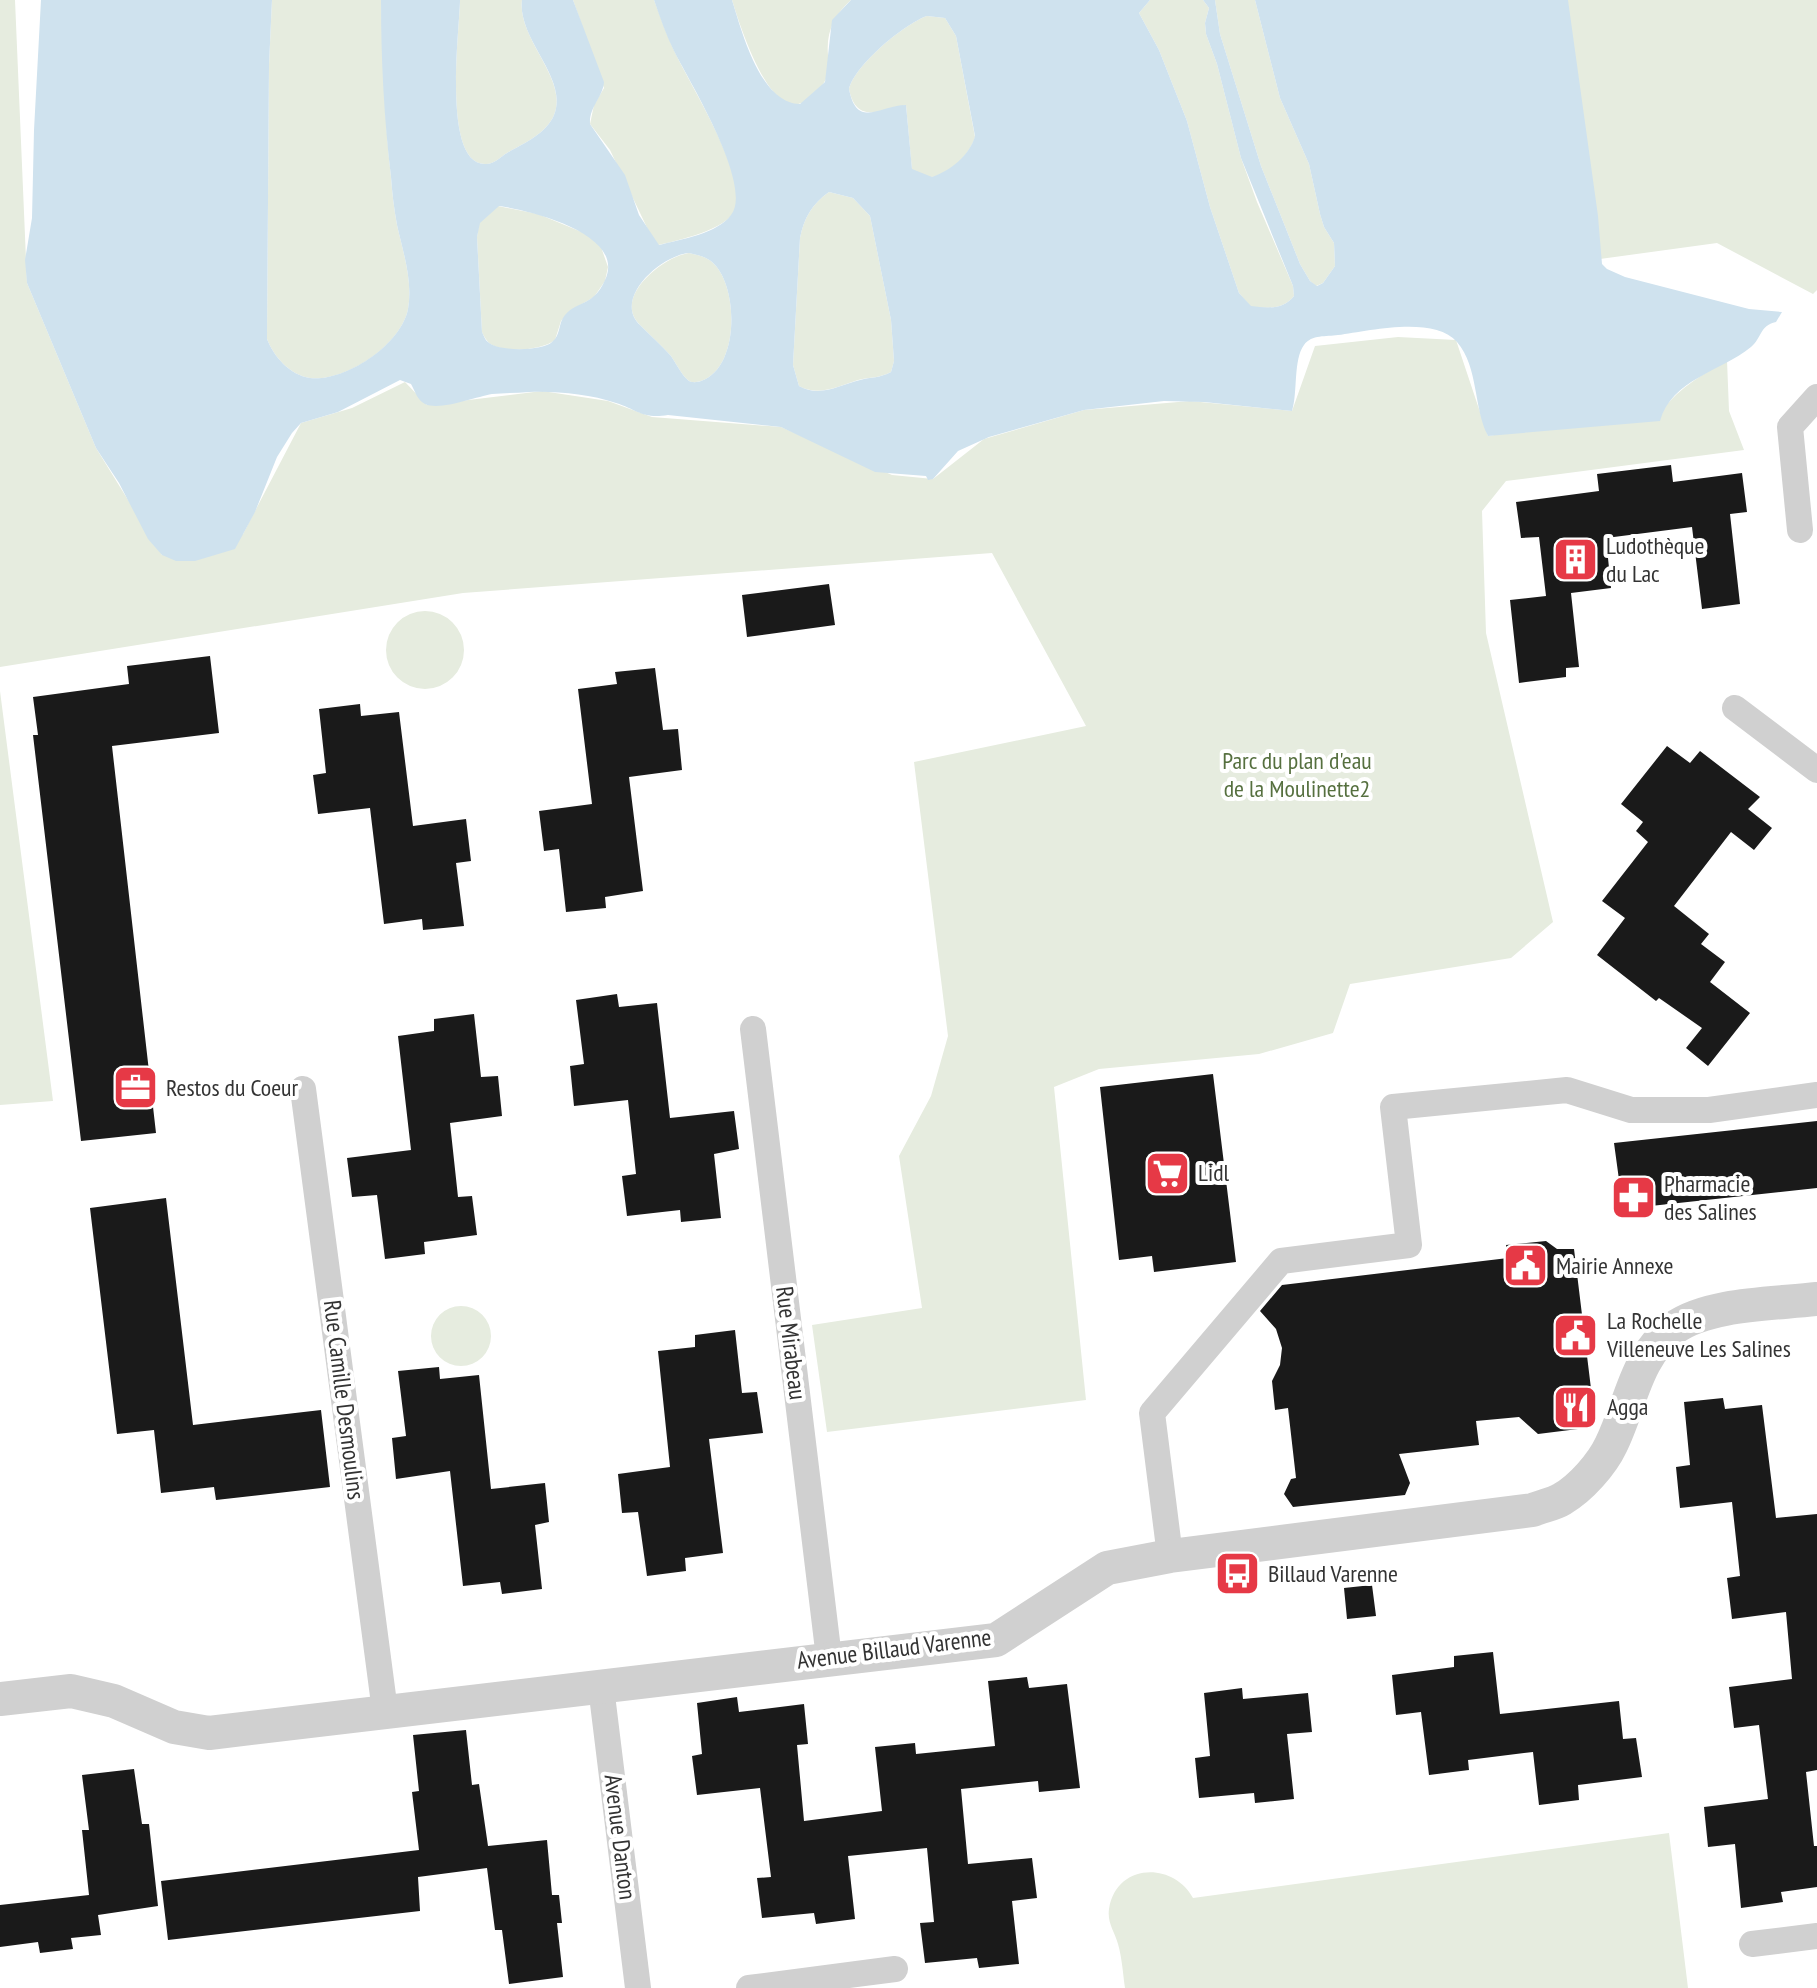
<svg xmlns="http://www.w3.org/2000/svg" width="1817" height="1988" font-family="'PT Sans Narrow',sans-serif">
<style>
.green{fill:#e6ecdf}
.water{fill:#cfe2ee;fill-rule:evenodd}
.building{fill:#1a1a1a}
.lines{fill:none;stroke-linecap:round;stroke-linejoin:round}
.minor{stroke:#d0d0d0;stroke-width:26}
.tertiary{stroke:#d0d0d0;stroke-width:34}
.labels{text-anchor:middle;stroke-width:8;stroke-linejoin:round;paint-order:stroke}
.poi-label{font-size:24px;fill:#333;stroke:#fff;text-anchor:start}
.park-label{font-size:24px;fill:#56703f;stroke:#fff}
.street-label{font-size:24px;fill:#333;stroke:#fff}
</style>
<rect width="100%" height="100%" fill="#fff"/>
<path class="green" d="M0 0H15L27 283 96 448 162 555 243 534 301 423 352 408 405 382 427 405 542 391 608 401 652 417 781 427 892 475 933 479 984 439 1084 410 1190 401 1292 411 1315 346 1398 337 1456 340 1488 436 1663 409C1680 387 1704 374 1727 360L1729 411 1744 450 1506 481 1482 511 1486 633 1553 922 1511 958 1350 984 1333 1033 1259 1054 1099 1069 1054 1087 1086 1400 827 1432 812 1325 922 1308 899 1156 931 1096 948 1036 914 762 1086 726 992 553 463 593 0 667Z
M272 0H381C384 59 384 118 391 177 392 192 394 209 397 225 403 252 413 281 408 309 401 345 346 382 310 378 290 375 274 357 267 339L269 65Z
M460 0H522C517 39 569 79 554 115 546 134 524 143 507 153 500 157 495 164 486 164 441 166 460 27 460 0Z
M573 0H654C660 15 665 31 672 46 687 81 749 175 735 210 726 230 679 240 658 245L651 236 610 150 590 124 594 105 604 88Z
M732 0H851C834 15 826 32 828 55 828 63 829 72 826 79 823 86 815 93 809 98 772 132 739 22 732 0Z
M1150 0H1203L1209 8 1205 23 1206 34 1217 64 1241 158 1257 202 1293 286 1294 296C1283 310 1268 308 1251 307L1239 293 1210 207 1187 121 1159 50 1139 13Z
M1215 0H1255L1280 98 1309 164 1320 214 1324 227 1334 243 1335 266 1323 283 1316 286 1310 281 1300 264 1261 166 1220 34Z
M1563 0H1817V290L1813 294 1717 243 1600 259Z
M927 16 945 18 956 36 975 137C971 152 949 177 931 177 925 177 917 172 912 170L906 105C880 111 856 124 849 89 855 65 904 24 927 16Z
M829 192 853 198 870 216 891 320 894 361 891 372C880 378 870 377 858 380 838 386 819 397 799 386L793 365 800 238C804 218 812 204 829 192Z
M498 206 538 214 589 235 601 247 608 267 605 281 594 297 570 311 561 321 555 340C543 350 503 354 489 343 487 341 483 335 482 332L477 237 479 223Z
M689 253C697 255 705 256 712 262 739 285 740 368 701 381 697 382 693 383 689 381 682 376 676 363 671 356 661 345 651 336 640 325 612 298 662 257 689 253Z
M386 650a39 39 0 1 1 78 0a39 39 0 1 1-78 0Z
M0 691 53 1101 0 1105Z
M431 1336a30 30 0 1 1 60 0a30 30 0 1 1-60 0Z
M1669 1833 1688 1988H1125C1123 1974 1122 1958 1118 1944 1115 1932 1107 1923 1109 1909 1116 1863 1173 1861 1193 1898Z"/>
<path class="water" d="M41 0H272L269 65 267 339C274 357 290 375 310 378 345 382 401 345 408 309 413 281 403 252 397 225 394 209 392 192 391 177 384 118 381 59 381 0H460C460 27 441 166 486 164 495 164 500 157 507 153 524 143 546 134 554 115 569 78 517 39 522 0H573L604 82C603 97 589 107 590 124L625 175 639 215 659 245C681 239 717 234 731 215 754 186 689 81 674 51 666 35 660 17 654 0H732C742 32 760 103 800 104L825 82 832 20 851 0H1150L1139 13 1159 50 1187 121 1210 207 1239 293 1251 306C1268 308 1283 310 1294 296L1293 286 1241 158 1217 64 1206 34 1205 23 1209 8 1203 0H1215L1220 34 1261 166 1300 264 1310 281 1317 286 1323 283 1335 266 1334 243 1324 227 1320 214 1309 164 1280 98 1255 0H1568L1598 216 1602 264 1607 269 1625 277 1749 309 1782 312 1776 322C1759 326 1762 338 1751 347 1720 372 1672 379 1660 421L1488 436C1473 407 1479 368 1457 342 1434 315 1368 331 1338 335 1326 337 1312 334 1304 345 1293 360 1298 392 1292 411L1204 402 1164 401 1084 410 989 437 958 451 933 479 928 480 926 476 875 472 781 427 668 415C642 419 638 410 616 403 589 394 557 391 529 392 517 393 504 393 492 394 475 397 440 411 425 404 417 400 415 391 411 384L400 380 338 412 301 423 292 433 277 457 255 512 235 549 195 561H176L162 555 148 539 119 483 96 448 27 283 25 260 32 218 34 130ZM927 16 945 18 956 36 975 136C970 155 950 171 932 177L912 169 906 105C880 105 857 130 849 89 855 65 904 24 927 16ZM829 192 853 198 870 216 891 320 894 361 891 372C880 378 871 377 860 380 839 385 820 398 799 386L793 365 800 238C804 218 812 204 829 192ZM499 206C529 210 627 234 605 280 593 307 578 300 565 315 558 323 561 335 552 342 543 351 498 352 488 342 485 340 484 336 482 332L477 237 480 223ZM689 253C697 255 705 256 712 262 739 285 740 368 701 381 698 382 693 383 689 381 682 376 676 363 671 356 661 345 651 336 640 325 612 298 662 255 689 253Z"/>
<path class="building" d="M1671 465 1673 482 1742 473 1747 512 1730 514 1740 604 1702 609 1692 527 1606 538 1611 588 1571 593 1579 667 1566 668V677L1519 683 1510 600 1546 596 1539 537 1521 538 1516 502 1599 491 1597 474Z
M829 584 835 625 747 637 742 595Z
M210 656 219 733 112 746 156 1133 81 1141 33 735H38L33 697 129 684 127 666Z
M655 668 663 730 678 729 682 770 629 777 643 891 605 897 606 908 566 912 559 849 544 851 539 811 592 804 578 689 617 684 615 672Z
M360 704 361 716 399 712 413 826 466 819 471 861 456 863 464 926 423 930 422 919 384 924 370 808 318 814 313 775 326 773 319 709Z
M1667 746 1690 763 1700 751 1726 771 1760 797 1748 809 1772 828 1754 850 1731 832 1674 906 1709 934 1701 944 1725 962 1710 982 1750 1013 1708 1066 1686 1048 1702 1028 1659 998 1656 1001 1597 955 1625 918 1602 901 1648 842 1636 831 1643 822 1621 804Z
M617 994 619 1007 657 1003 670 1118 734 1111 739 1149 714 1154 721 1218 681 1222 680 1210 627 1216 622 1176 636 1174 628 1100 574 1106 570 1066 584 1064 576 1000Z
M474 1014 481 1077 498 1076 502 1116 450 1123 458 1197 472 1196 477 1235 424 1242 425 1254 385 1259 377 1195 352 1197 347 1158 411 1150 398 1036 434 1031V1019Z
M1213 1074 1236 1262 1154 1272 1152 1256 1119 1260 1100 1087Z
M1817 1121V1188L1623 1209 1614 1143Z
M166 1198 193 1425 321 1410 330 1487 216 1500 214 1487 161 1493 154 1430 117 1434 90 1208Z
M1546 1241 1557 1249H1574L1593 1405 1585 1417 1586 1428 1538 1434 1519 1417 1476 1421 1479 1445 1399 1454 1410 1483 1405 1495 1293 1507 1284 1494 1291 1479 1296 1478 1288 1408 1275 1410 1272 1381 1280 1365 1282 1348 1276 1329 1260 1311 1282 1285 1508 1258 1506 1245Z
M735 1330 742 1393 757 1392 763 1433 709 1439 723 1553 685 1558 686 1571 647 1576 638 1512 622 1513 618 1474 670 1467 658 1351 695 1347V1335Z
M439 1367 440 1379 479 1375 491 1489 545 1483 549 1522 535 1525 542 1589 502 1594 500 1582 463 1586 450 1471 396 1479 392 1438 406 1436 398 1371Z
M1723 1398 1725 1409 1762 1405 1776 1518 1817 1514V1770L1806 1772 1814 1846H1817V1887L1781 1892 1783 1902 1741 1908 1735 1844 1708 1847 1704 1807 1768 1799 1759 1725 1734 1728 1729 1687 1792 1679 1786 1612 1732 1619 1727 1578 1740 1576 1732 1502 1680 1508 1676 1467 1690 1465 1684 1402Z
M1372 1585 1376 1616 1347 1619 1344 1588Z
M1493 1652 1500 1714 1619 1701 1623 1739 1636 1738 1642 1777 1578 1785 1579 1800 1539 1805 1533 1752 1468 1760 1469 1770 1429 1775 1421 1712 1396 1715 1392 1675 1454 1667V1656Z
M1027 1677 1029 1688 1067 1684 1080 1788 1039 1792 1038 1781 961 1789 968 1864 1032 1858 1037 1898 1012 1901 1019 1964 979 1968 977 1958 925 1963 920 1923 934 1922 927 1848 848 1856 855 1919 816 1924 814 1913 762 1918 757 1878 771 1877 760 1788 697 1795 692 1756 702 1754 697 1703 737 1697 739 1712 804 1704 808 1744 797 1745 804 1821 882 1811 875 1747 915 1743 916 1754 995 1746 988 1681Z
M1242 1688 1243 1699 1308 1693 1312 1732 1287 1734 1294 1799 1255 1803 1254 1793 1199 1798 1195 1758 1210 1756 1204 1693Z
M466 1730 472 1785 479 1784 488 1846 547 1840 552 1895H559L562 1923H557L563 1977 509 1984 502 1930H495L487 1868 418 1877 420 1911 168 1940 161 1881 419 1850 412 1792 419 1791 413 1735Z
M134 1769 142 1824H149L158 1906 98 1915 101 1935 71 1938 73 1949 40 1953 38 1942 0 1947V1905L89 1895 82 1830H89L82 1775Z"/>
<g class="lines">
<path class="minor" d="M1800 530 1790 427 1817 397
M1735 708 1817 770
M753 1029 829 1658
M303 1089 385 1711
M1170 1556 1152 1413 1281 1261 1409 1245 1393 1107 1567 1090 1631 1110H1709L1817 1095
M601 1687 638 1988
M1752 1944 1817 1936
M749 1988 895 1969"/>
<path class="tertiary" d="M0 1699 71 1691 114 1701 174 1727 209 1733 996 1640 1107 1568 1170 1556 1533 1510C1542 1506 1554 1504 1562 1499 1581 1488 1602 1464 1611 1445 1631 1405 1635 1356 1674 1328 1709 1303 1775 1304 1817 1299"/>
</g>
<defs>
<symbol id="building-square" viewBox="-11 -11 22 22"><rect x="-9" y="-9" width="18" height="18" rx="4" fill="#e63946" stroke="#fff"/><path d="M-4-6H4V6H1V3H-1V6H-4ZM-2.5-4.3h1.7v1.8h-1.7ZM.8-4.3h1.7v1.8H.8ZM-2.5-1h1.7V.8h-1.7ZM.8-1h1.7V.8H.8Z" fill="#fff"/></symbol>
<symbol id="office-square" viewBox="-11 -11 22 22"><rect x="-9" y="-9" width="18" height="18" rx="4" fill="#e63946" stroke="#fff"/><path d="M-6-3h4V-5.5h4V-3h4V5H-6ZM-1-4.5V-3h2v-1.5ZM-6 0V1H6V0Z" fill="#fff"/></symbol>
<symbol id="supermarket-square" viewBox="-11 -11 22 22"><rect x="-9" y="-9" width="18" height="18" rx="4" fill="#e63946" stroke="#fff"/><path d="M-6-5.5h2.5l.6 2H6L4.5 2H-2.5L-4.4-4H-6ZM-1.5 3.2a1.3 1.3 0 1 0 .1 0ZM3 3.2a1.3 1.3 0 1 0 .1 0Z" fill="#fff"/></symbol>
<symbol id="pharmacy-square" viewBox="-11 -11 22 22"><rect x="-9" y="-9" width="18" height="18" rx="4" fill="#e63946" stroke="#fff"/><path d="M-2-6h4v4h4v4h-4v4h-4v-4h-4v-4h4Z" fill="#fff"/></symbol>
<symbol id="civic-square" viewBox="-11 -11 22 22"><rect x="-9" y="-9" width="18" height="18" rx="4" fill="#e63946" stroke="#fff"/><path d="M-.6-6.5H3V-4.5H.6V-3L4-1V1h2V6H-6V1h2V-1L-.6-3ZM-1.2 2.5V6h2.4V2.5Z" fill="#fff"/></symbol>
<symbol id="restaurant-square" viewBox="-11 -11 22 22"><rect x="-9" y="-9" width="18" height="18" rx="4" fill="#e63946" stroke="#fff"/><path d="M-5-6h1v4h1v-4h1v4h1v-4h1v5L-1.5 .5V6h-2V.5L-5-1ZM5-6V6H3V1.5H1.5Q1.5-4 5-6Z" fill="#fff"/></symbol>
<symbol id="bus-square" viewBox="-11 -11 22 22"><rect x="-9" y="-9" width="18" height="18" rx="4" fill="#e63946" stroke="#fff"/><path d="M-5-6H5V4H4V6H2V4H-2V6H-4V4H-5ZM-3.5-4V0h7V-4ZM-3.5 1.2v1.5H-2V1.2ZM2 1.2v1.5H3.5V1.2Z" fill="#fff"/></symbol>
</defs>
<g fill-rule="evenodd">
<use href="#building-square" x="1550" y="534" width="51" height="51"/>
<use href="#office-square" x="110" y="1062" width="51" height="51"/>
<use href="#supermarket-square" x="1142" y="1148" width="51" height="51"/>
<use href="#pharmacy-square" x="1608" y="1172" width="51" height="51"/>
<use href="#civic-square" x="1500" y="1240" width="51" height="51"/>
<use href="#civic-square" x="1550" y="1310" width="51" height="51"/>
<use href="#restaurant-square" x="1550" y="1382" width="51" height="51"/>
<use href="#bus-square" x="1212" y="1548" width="51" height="51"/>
</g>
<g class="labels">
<g class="poi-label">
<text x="1606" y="554">Ludothèque<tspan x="1606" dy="28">du Lac</tspan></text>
<text x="166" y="1096">Restos du Coeur</text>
<text x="1198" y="1181">Lidl</text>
<text x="1664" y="1192">Pharmacie<tspan x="1664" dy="28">des Salines</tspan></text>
<text x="1556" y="1274">Mairie Annexe</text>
<text x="1607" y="1329">La Rochelle<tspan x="1607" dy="28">Villeneuve Les Salines</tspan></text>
<text x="1607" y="1415">Agga</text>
<text x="1268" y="1582">Billaud Varenne</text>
</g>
<g class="park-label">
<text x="1297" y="769">Parc du plan d'eau<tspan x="1297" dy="28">de la Moulinette2</tspan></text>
</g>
<g class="street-label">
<text transform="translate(791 1343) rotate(83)" y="8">Rue Mirabeau</text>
<text transform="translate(344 1400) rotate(83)" y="8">Rue Camille Desmoulins</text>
<text transform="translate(894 1649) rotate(-7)" y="8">Avenue Billaud Varenne</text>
<text transform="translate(620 1837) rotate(83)" y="8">Avenue Danton</text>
</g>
</g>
</svg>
